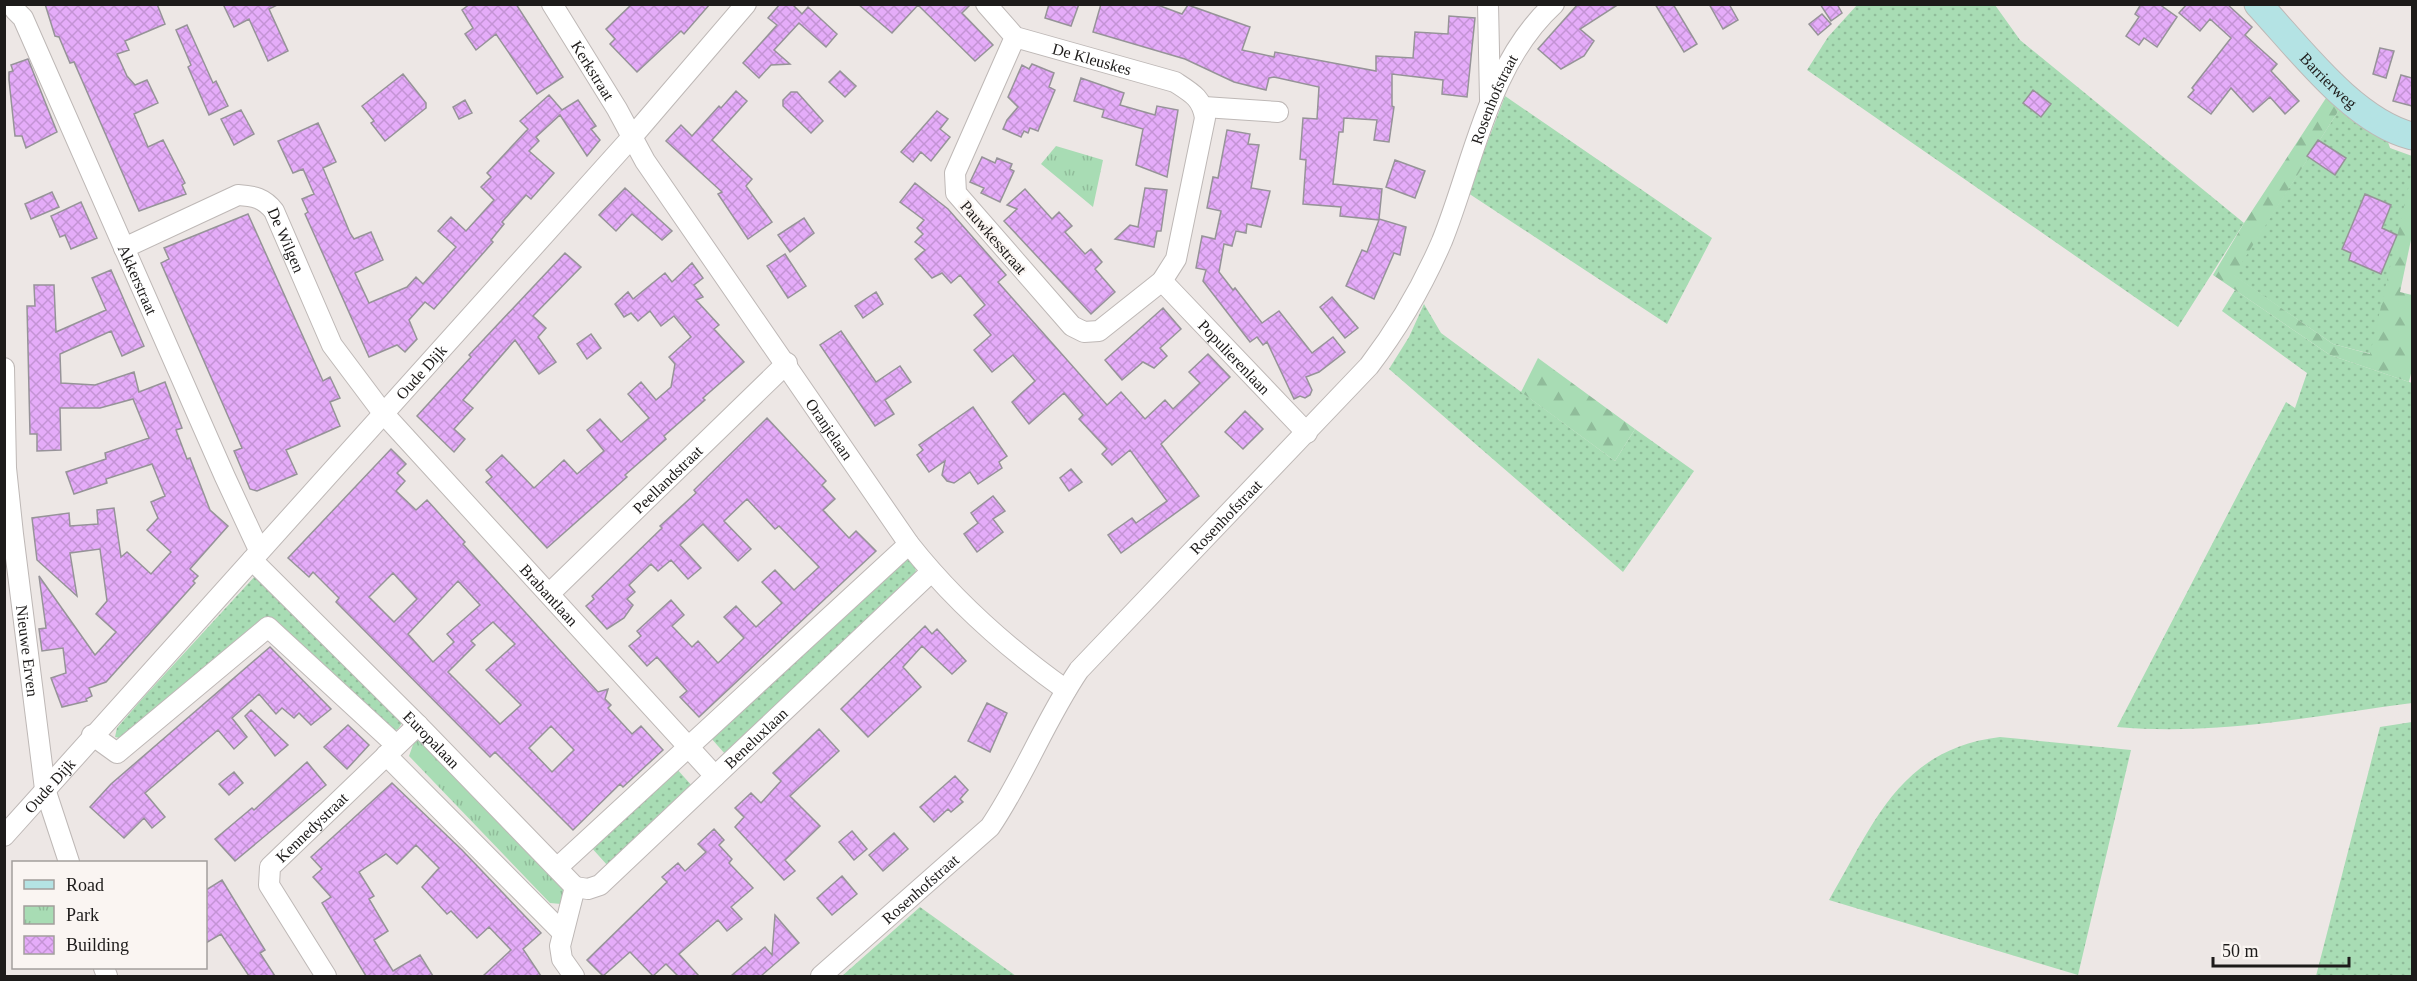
<svg xmlns="http://www.w3.org/2000/svg" width="2417" height="981" font-family="'Times New Roman',serif">
<style>
.grass{fill:url(#grass-dots)}
.forest{fill:url(#forest-firs)}
.park{fill:url(#park-tufts)}
.building{fill:url(#building-cross-hatch);stroke:#969398;stroke-width:1.5;fill-rule:evenodd}
.lines{fill:none;stroke-linecap:round;stroke-linejoin:round}
.street-casing{stroke:#beb8b6;stroke-width:22}
.secondary-casing{stroke:#beb8b6;stroke-width:29}
.street{stroke:#fff;stroke-width:20}
.secondary{stroke:#b4e3e4;stroke-width:27}
.labels{text-anchor:middle;stroke-width:4.5;stroke-linejoin:round;paint-order:stroke}
.street-label{font-size:16px;fill:#1d1b1a;stroke:#faf5f2}
</style>
<defs>
<pattern id="grass-dots" width="8" height="8" patternUnits="userSpaceOnUse" patternTransform="scale(1.5)"><rect width="8" height="8" fill="#a8dcb4"/><path d="M2 2h.1M6 6h.1" fill="none" stroke="#90bc9a" stroke-width="1.8" stroke-linecap="round"/></pattern>
<pattern id="forest-firs" width="22" height="20" patternUnits="userSpaceOnUse" patternTransform="scale(1.5)"><rect width="22" height="20" fill="#a8dcb4"/><path d="M5 1l3.5 6h-7zM16 11l3.5 6h-7z" fill="#90bc9a"/></pattern>
<pattern id="park-tufts" width="24" height="20" patternUnits="userSpaceOnUse" patternTransform="scale(1.5)"><rect width="24" height="20" fill="#a8dcb4"/><path d="M3 7l-1-3M5 7V3M7 7l1-3M15 17l-1-3M17 17v-4M19 17l1-3" fill="none" stroke="#90bc9a"/></pattern>
<pattern id="building-cross-hatch" width="8" height="8" patternUnits="userSpaceOnUse" patternTransform="scale(1.5)"><rect width="8" height="8" fill="#e5acf9"/><path d="M0 0l8 8M0 8l8-8" fill="none" stroke="#c493d5"/></pattern>
</defs>
<rect width="100%" height="100%" fill="#ede7e5"/>
<path class="grass" d="M1857 5H1995L2020 40 2244 223 2178 327 1807 70 1828 37Z
M1505 96 1712 238 1667 324 1468 193Z
M2339 110 2354 122 2387 139 2390 148 2412 156 2411 181 2371 354 2333 344 2233 275Z
M2235 290 2330 355 2412 383V703C2314 716 2216 736 2117 727L2286 402 2295 408 2307 373 2222 311Z
M1424 304 1441 333 1615 461 1635 429 1694 471 1623 572 1389 369 1409 337Z
M907 553 915 564 916 573 726 755 710 737Z
M256 575 404 720 398 729 391 732 269 622 120 738 115 737 117 728 142 699Z
M2412 722V976H2316L2380 727Z
M2000 737 2131 750 2078 975 1829 900C1874 823 1900 749 2000 737Z
M676 768 693 787 608 866 590 846Z
M920 907 1016 976H842Z"/>
<path class="forest" d="M2326 98 2339 110 2234 275 2333 344 2370 354 2412 172V235L2400 292 2412 295V369L2409 382 2330 355 2213 275 2244 223Z
M1538 358 1635 429 1615 461 1521 392Z"/>
<path class="park" d="M1056 146 1103 160 1093 207 1041 164Z
M421 740 566 889V898L561 904 550 903 409 756 414 742Z"/>
<path class="building" d="M45 4H157L165 24 125 41 129 50 117 54 127 76 135 85 147 80 158 103 134 114 148 147 163 140 185 183 182 185 186 194 139 211 74 62 70 63 59 37 55 36Z
M223 4H279L269 9 288 51 268 61 249 19 234 27Z
M470 4H516L563 77 537 94 496 34 476 50 465 34 473 28 462 10Z
M632 4H710L684 34 681 31 637 72 610 44 615 39 606 29Z
M780 4H792L802 14 808 7 837 34 826 47 799 23 774 50 790 64 771 65 759 78 743 63 777 25 768 18Z
M858 4H971L962 13 993 45 975 61 918 5 892 33Z
M1049 4H1079L1071 26 1045 18Z
M1101 4H1155L1182 14 1188 5 1250 27 1242 50 1274 57 1275 52 1376 71V56L1413 58 1415 32 1448 34 1449 16 1475 18 1467 97 1442 94 1443 80 1392 74V106L1394 107 1389 142 1374 140 1377 120 1344 118 1343 132H1339L1333 184 1382 189 1379 219 1406 227 1400 255 1394 253 1374 299 1346 286 1362 250 1367 252 1379 220 1340 216 1341 207 1303 204 1306 160 1300 159 1303 118 1317 119 1319 87 1274 77 1269 78 1266 90 1234 82 1185 59 1093 32Z
M1578 4H1619L1580 29 1594 41 1584 56 1561 69 1538 49Z
M1655 4H1673L1697 44 1684 52Z
M1709 4H1729L1738 20 1723 29Z
M1820 4H1837L1842 13 1831 21Z
M2141 4H2159L2177 17 2157 47 2144 38 2139 45 2126 36 2139 17 2135 14Z
M2187 4H2227L2252 27 2245 35 2277 64 2271 71 2299 101 2285 114 2270 97 2253 112 2231 88 2211 114 2188 97 2194 90 2192 88 2231 38 2210 19 2200 31 2179 13Z
M1822 14 1831 24 1818 35 1809 24Z
M187 25 213 83 216 81 228 106 209 115 188 67 191 65 176 30Z
M2380 48 2394 51 2386 78 2373 74Z
M28 59 57 132 26 148 22 136H15L9 80V72L13 71 11 65Z
M1032 64 1054 73 1049 87 1055 90 1038 131 1030 128 1028 133 1024 131 1021 137 1003 129 1007 120 1018 107 1008 97 1022 65 1029 69Z
M840 71 856 86 845 97 829 82Z
M403 74 426 103V108L385 141 371 123 374 121 362 106Z
M2401 75 2412 78V106L2393 101Z
M1081 78 1124 93 1120 105 1155 115 1157 106 1178 110 1167 177 1136 165 1143 129 1102 117 1104 110 1074 101Z
M2033 90 2051 104 2041 117 2023 103Z
M736 91 747 101 712 140 752 179 746 186 772 222 748 239 718 194 722 192 666 141 681 125 692 136 719 106 721 108Z
M791 92H797L823 121 811 133 783 106V100Z
M549 95 562 110 578 100 596 126 591 129 600 140 587 156 560 115 536 137 539 141 529 151 554 173 531 199 526 195 502 222 504 224 491 240 493 242 434 309 425 302 409 320 417 339 405 352 397 345 369 357 305 214 308 212 302 199 314 194 303 169 293 173 278 141 318 123 336 162 323 168 350 233 354 239 371 232 383 260 355 273 369 303 407 287 416 277 423 284 456 247 438 231 451 217 466 231 494 200 481 187 491 177 487 173 528 129 520 121Z
M465 100 472 113 459 119 453 107Z
M241 110 254 134 234 145 221 119Z
M937 111 948 119 940 129 950 137 931 161 921 152 913 162 901 152Z
M1227 130 1250 134 1248 144 1259 145 1251 188 1270 191 1261 227 1247 224 1246 233 1236 231 1232 246 1224 244 1219 272 1233 290 1235 288 1262 323 1279 311 1312 353 1333 337 1345 352 1319 372 1306 377 1312 390 1310 395 1305 398 1300 396 1294 399 1267 342 1263 345 1257 337 1250 342 1203 281 1206 270 1196 268 1202 236 1215 239 1221 211 1207 208 1213 177 1218 178Z
M2318 140 2346 158 2335 175 2307 156Z
M982 157 995 163 997 158 1012 164 1010 169 1014 171 1000 202 981 193 984 188 970 182Z
M1395 160 1425 171 1415 198 1386 187Z
M915 183 948 209 1006 275 998 282 1107 405 1121 392 1145 419 1165 400 1173 409 1200 383 1189 372 1208 354 1230 377 1161 444 1199 496 1121 553 1108 535 1132 518 1136 523 1167 501 1130 450 1112 465 1102 454 1107 449 1079 419 1083 415 1064 393 1029 424 1012 402 1035 381 1013 355 992 372 974 350 991 335 974 315 985 305 960 275 951 283 942 273 932 278 915 259 925 250 915 242 923 234 917 228 924 220 900 202Z
M625 188 672 231 662 240 632 214 616 231 599 215Z
M1145 188 1167 190 1161 231H1157L1154 247 1115 239 1130 225 1138 227Z
M1025 189 1052 219 1059 212 1072 226 1065 232 1085 254 1091 249 1102 262 1095 269 1115 292 1091 314 1004 221 1017 209 1007 205Z
M52 192 59 207 31 219 25 204Z
M2365 194 2391 205 2382 228 2397 235 2381 274 2349 260 2351 253 2342 249Z
M81 202 97 238 71 249 65 235 60 237 51 216Z
M248 214 323 381 330 377 340 398 330 402 340 426 286 450 297 474 257 491 250 489 234 451 242 448 161 263 169 259 164 248Z
M804 218 814 233 790 252 778 235Z
M565 253 581 267 533 316 546 328 538 337 556 362 539 374 515 340 463 400 473 408 454 429 465 439 454 452 417 416 471 357 469 355Z
M785 254 806 286 788 298 767 266Z
M692 263 703 278 694 285 703 297 696 300 719 325 714 329 744 362 703 398 705 400 664 436 666 439 625 475 627 477 547 548 486 482 492 477 486 470 502 455 534 488 564 460 577 474 604 451 587 430 600 419 621 442 649 418 628 394 641 382 656 400 671 387 675 364 669 357 691 337 674 316 661 326 650 311 638 321 631 313 624 317 615 304 628 292 633 299 665 273 672 282Z
M111 270 144 346 122 356 111 331 60 354 61 383 95 385 134 372 139 392 165 382 182 428 176 430 187 459 190 458 210 510 228 526 190 569 198 576 193 581 195 583 106 682 89 688 92 696 86 699 87 701 62 707 51 678 66 673 63 648 42 651 39 629 46 628 39 576 95 655 116 632 96 614 107 601 100 549 70 553 77 596 37 560 32 518 69 513 70 526 98 524 97 510 114 508 121 557 127 552 151 574 171 552 147 530 158 518 151 502 165 496 152 464 106 479 107 483 74 494 66 472 106 459 105 453 149 438 133 399 100 408H60L61 450 37 451V434H30L27 306H35L34 285H54L56 332 106 310 92 278Z
M876 292 883 304 863 318 855 306Z
M1332 297 1358 328 1345 338 1320 307Z
M1163 308 1181 329 1160 348 1167 356 1154 368 1143 362 1122 380 1105 360Z
M841 331 876 382 900 366 911 382 885 400 894 414 875 426 820 345Z
M591 334 601 348 587 359 577 344Z
M973 407 1007 456 999 462 1002 468 978 484 970 472 954 483 947 481 942 475 945 461 929 472 917 455 923 450 919 445Z
M1245 411 1263 429 1243 449 1225 432Z
M767 418 826 481 822 485 835 499 823 510 849 538 856 531 876 551 699 717 680 697 687 691 657 657 647 666 629 646 641 636 637 631 671 600 684 615 672 626 692 647 698 641 718 663 744 638 724 617 736 606 756 627 782 603 762 582 775 570 794 590 819 567 779 526 775 529 747 499 724 521 751 549 738 561 703 524 680 545 701 568 688 579 671 560 658 571 651 564 629 585 635 592 627 599 633 605 624 618 607 629 586 606 594 599 592 596 662 528 660 526 696 493 694 490Z
M391 449 406 464 397 473 405 481 396 491 416 510 427 500 465 542 463 544 598 692 608 689 605 699 611 705 608 708 632 734 641 726 663 750 623 787 620 784 573 830 495 752 490 757 336 602 339 598 313 572 309 577 288 558ZM393 573 417 599 394 622 369 597ZM458 581 480 605 447 634 454 642 433 662 408 634ZM493 622 515 644 486 670 521 705 500 724 448 672 475 645 471 641ZM551 726 574 750 552 772 529 748Z
M1071 469 1082 482 1069 491 1060 478Z
M993 496 1005 511 993 519 1003 532 977 552 964 534 978 523 971 513Z
M925 626 932 634 937 629 966 661 952 674 922 646 903 667 921 687 868 737 841 709Z
M270 647 331 709 311 725 299 713 294 718 282 708 276 714 259 694 232 718 247 737 234 749 218 730 145 793 165 817 152 828 144 818 124 838 90 807 111 784Z
M987 703 1007 713 990 752 968 741Z
M251 710 288 745 275 756 245 716Z
M348 725 369 745 347 769 324 747Z
M819 729 839 751 790 796 820 826 785 860 795 871 784 880 735 827 744 817 735 808 751 793 761 803 781 781 773 773Z
M307 762 326 785 235 861 215 839 252 808 254 810Z
M234 772 243 783 229 795 219 784Z
M955 776 968 790 960 799 963 802 951 812 948 809 934 822 920 807Z
M392 783 462 850 541 933 523 949 541 976H483L511 950 489 927 477 938 451 911 447 914 422 887 439 868 416 845 397 864 386 854 359 872 374 896 369 899 388 931 374 940 393 971 420 955 433 976H366L322 903 331 897 313 877 322 869 311 857Z
M714 829 724 840 719 845 732 859 729 863 753 888 731 907 742 919 727 931 718 920 679 954 699 976H678L666 964 653 976 630 952 603 976 587 960 667 882 662 877 678 863 685 871 706 852 698 844Z
M852 831 867 849 854 860 839 842Z
M894 833 908 849 883 871 869 855Z
M842 876 857 894 832 915 817 898Z
M222 880 265 950 260 953 275 976H249L221 934 206 943V890Z
M775 915 799 943 761 976H731L765 947 772 955Z"/>
<g class="lines">
<defs>
<g id="street">
<path id="s1" d="M552 4 617 109 645 161 909 544C954 601 1007 648 1066 690"/>
<path id="s2" d="M986 4 1015 37 1175 82C1192 93 1202 98 1205 118L1176 259 1162 281 1099 331 1084 332 1072 326 956 193 955 173 1015 37"/>
<path d="M1488 4 1490 99"/>
<path id="s3" d="M15 10 23 18 225 477 259 550"/>
<path d="M1204 107 1278 112"/>
<path id="s4" d="M124 248 238 195C254 196 264 198 274 211L332 345 383 413 715 776"/>
<path id="s5" d="M1162 281 1307 433"/>
<path id="s6" d="M4 368 6 468 13 534 45 789 69 862"/>
<path id="s7" d="M252 560 418 725 575 887 560 946 562 959 574 976"/>
<path id="s8" d="M549 594 787 363"/>
<path d="M92 735 117 753 268 627 396 745"/>
<path d="M386 755 563 933"/>
<path id="s9" d="M4 836 632 137 746 4"/>
<path d="M558 867 909 544"/>
<path id="s10" d="M575 887 588 889 600 885 931 572"/>
<path d="M104 968 107 976"/>
<path id="s11" d="M326 976 269 885 270 867 418 725"/>
<path id="s12" d="M821 976 990 827C1024 777 1045 720 1079 670L1369 366C1398 328 1423 285 1442 241 1474 162 1488 64 1554 4"/>
</g>
<g id="secondary">
<path id="s13" d="M2258 4C2300 49 2353 121 2412 136"/>
</g>
</defs>
<use href="#street" class="street-casing"/>
<use href="#secondary" class="secondary-casing"/>
<use href="#street" class="street"/>
<use href="#secondary" class="secondary"/>
</g>
<g class="labels">
<g class="street-label">
<text dy="6" stroke="none"><textPath href="#s2" startOffset="124">De Kleuskes</textPath></text>
<text dy="6" stroke="none"><textPath href="#s1" startOffset="78">Kerkstraat</textPath></text>
<text dy="6" stroke="none"><textPath href="#s13" startOffset="104">Barrierweg</textPath></text>
<text dy="6" stroke="none"><textPath href="#s12" startOffset="1122">Rosenhofstraat</textPath></text>
<text transform="translate(994 237) rotate(49)" y="6">Pauwkesstraat</text>
<text dy="6" stroke="none"><textPath href="#s4" startOffset="198">De Wilgen</textPath></text>
<text dy="6" stroke="none"><textPath href="#s3" startOffset="297">Akkerstraat</textPath></text>
<text dy="6" stroke="none"><textPath href="#s5" startOffset="105">Populierenlaan</textPath></text>
<text dy="6" stroke="none"><textPath href="#s9" startOffset="624">Oude Dijk</textPath></text>
<text dy="6" stroke="none"><textPath href="#s1" startOffset="508">Oranjelaan</textPath></text>
<text dy="6" stroke="none"><textPath href="#s8" startOffset="165">Peellandstraat</textPath></text>
<text dy="6" stroke="none"><textPath href="#s12" startOffset="618">Rosenhofstraat</textPath></text>
<text dy="6" stroke="none"><textPath href="#s4" startOffset="644">Brabantlaan</textPath></text>
<text dy="6" stroke="none"><textPath href="#s6" startOffset="284">Nieuwe Erven</textPath></text>
<text dy="6" stroke="none"><textPath href="#s10" startOffset="240">Beneluxlaan</textPath></text>
<text dy="6" stroke="none"><textPath href="#s7" startOffset="254">Europalaan</textPath></text>
<text dy="6" stroke="none"><textPath href="#s9" startOffset="68">Oude Dijk</textPath></text>
<text dy="6" stroke="none"><textPath href="#s11" startOffset="183">Kennedystraat</textPath></text>
<text dy="6" stroke="none"><textPath href="#s12" startOffset="132">Rosenhofstraat</textPath></text>
</g>
</g>
<rect width="2417" height="981" fill="none" stroke="#1d1b1a" stroke-width="12"/>
<rect x="12" y="861" width="195" height="108" fill="#faf5f2" stroke="#a29e9c" stroke-width="1.5"/>
<rect x="24" y="880" width="30" height="9" fill="#b4e3e4" stroke="#a29e9c" stroke-width="1.5"/>
<text x="66" y="891" font-size="18" fill="#1d1b1a">Road</text>
<rect x="24" y="906" width="30" height="18" fill="url(#park-tufts)" stroke="#a29e9c" stroke-width="1.5"/>
<text x="66" y="921" font-size="18" fill="#1d1b1a">Park</text>
<rect x="24" y="936" width="30" height="18" fill="url(#building-cross-hatch)" stroke="#a29e9c" stroke-width="1.5"/>
<text x="66" y="951" font-size="18" fill="#1d1b1a">Building</text>
<path d="M2213 957v9h136v-9" fill="none" stroke="#1d1b1a" stroke-width="3"/>
<text x="2222" y="957" font-size="18" fill="#1d1b1a" stroke="#faf5f2" stroke-width="4.5" paint-order="stroke">50 m</text>
</svg>
